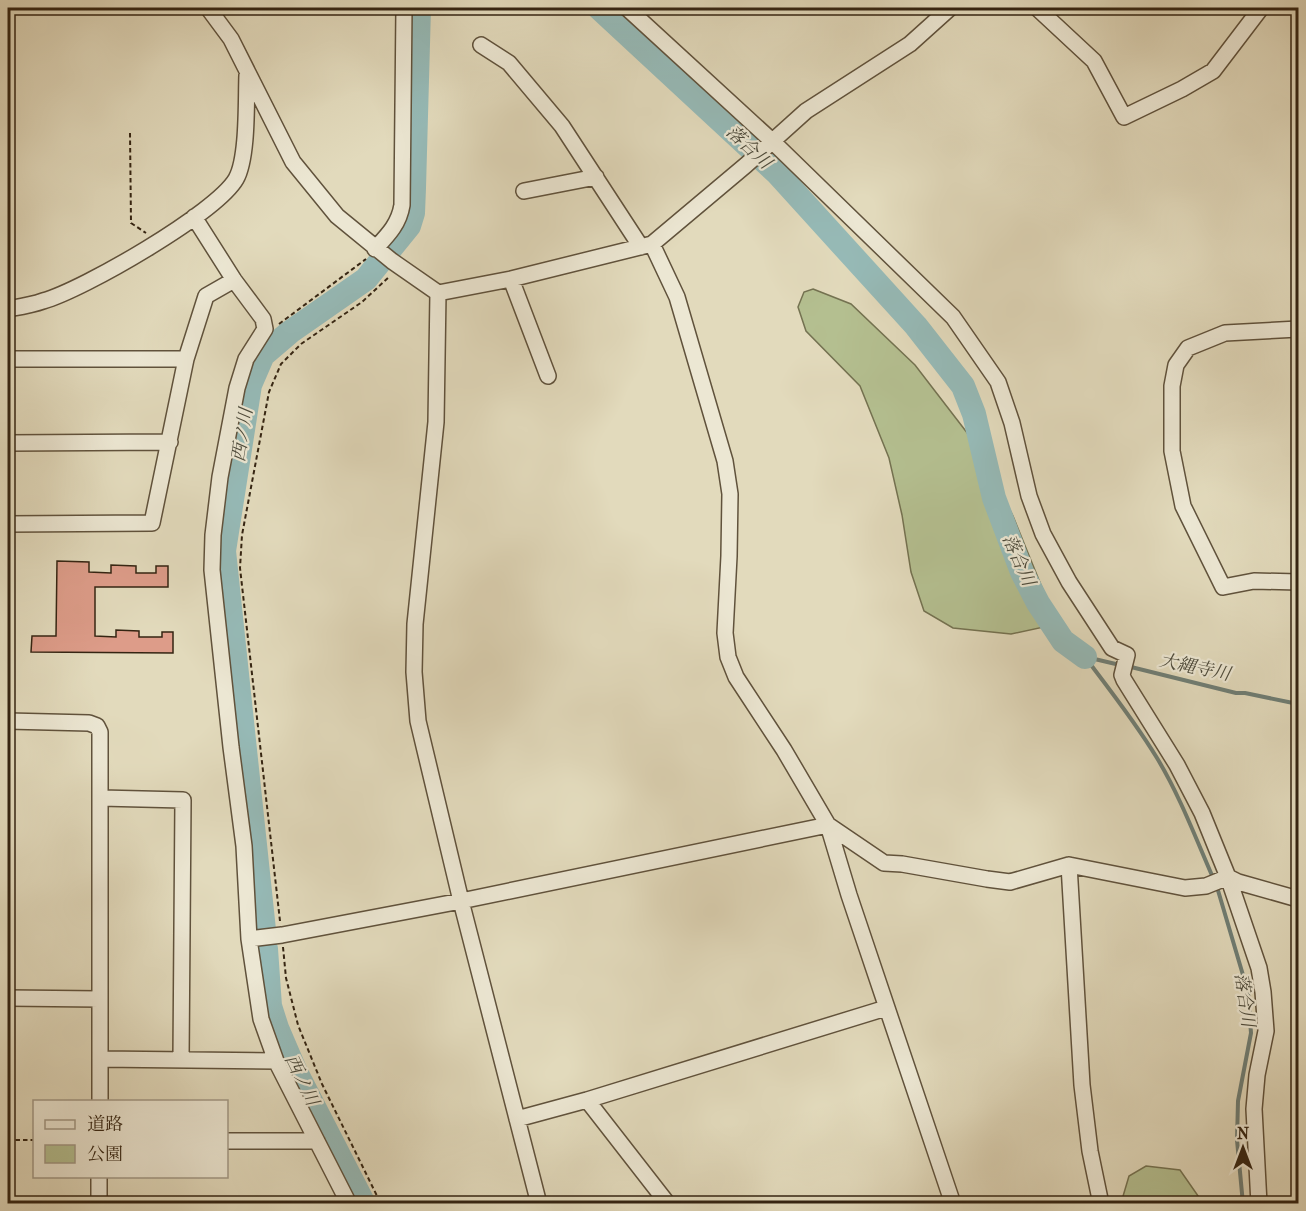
<svg xmlns="http://www.w3.org/2000/svg" width="1306" height="1211" font-family="'IM FELL French Canon','Noto Serif JP',serif">
<style>
.green{fill:#b4bf90;stroke:#747251;stroke-width:1.5}
.lines{fill:none;stroke-linecap:round;stroke-linejoin:round}
.stream{stroke:#6f7e75;stroke-width:4}
.river{stroke:#96bab7;stroke-width:24}
.building{fill:#dd9c89;stroke:#342412;stroke-width:1.5}
.minor-casing{stroke:#60523c;stroke-width:18}
.path{stroke:#342412;stroke-width:2;stroke-dasharray:4.5 3;stroke-linecap:butt}
.minor{stroke:#ece7d3;stroke-width:15}
.labels{text-anchor:middle;stroke-width:4.5;stroke-linejoin:round;paint-order:stroke}
.water-label{font-size:18px;font-style:italic;fill:#4c4a3b;stroke:#ece7d3}
</style>
<rect width="100%" height="100%" fill="#e2dabc"/>
<filter id="stains"><feTurbulence type="fractalNoise" baseFrequency=".00333" numOctaves="4"/><feColorMatrix values="0 0 0 0 .2 0 0 0 0 .09 0 0 0 0 .02 0 0 0 .5 -.17"/></filter>
<radialGradient id="worn" r=".72"><stop offset=".6" stop-color="#630" stop-opacity="0"/><stop offset="1" stop-color="#630" stop-opacity=".3"/></radialGradient>
<path class="green" d="M813 289 851 304 915 365 978 447 1013 516 1043 590 1044 627 1011 634 953 628 924 611 911 572 902 515 889 458 860 386 806 331 798 307 804 292Z
M1146 1166 1180 1170 1203 1203H1121L1129 1176Z"/>
<g class="lines">
<path class="stream" d="M1085 657C1110 690 1136 723 1157 758 1180 796 1196 839 1214 880
M1086 657 1120 665
M1127 666 1236 693H1245L1298 704
M1217 887 1248 992 1251 1033 1238 1101 1237 1140 1243 1204"/>
<path class="river" d="M599 8 777 173 916 326 963 386 974 414 994 498 1022 572 1038 603 1063 641 1085 657
M264 930 224 551 250 385 263 355 290 332 366 279 409 226 413 213 414 188 419 8
M266 949 270 1006 277 1028 295 1070 364 1204"/>
</g>
<path class="building" d="M57 561 89 562V572L111 573V565L136 566V573H156V566H168V587H95V636L116 637V630L139 631V637H162V632H173V653L31 652 32 636H56Z"/>
<g class="lines">
<defs>
<path id="minor" d="M208 8 231 39 293 162 337 216 392 261 438 293 511 279 652 244 746 165 806 111 910 44 950 8
M627 8 772 141 953 317 998 382 1012 423 1029 496 1043 534 1069 582 1112 648 1127 655 1122 675 1124 680 1177 765 1202 813 1228 877 1259 968 1263 992 1266 1031 1257 1075 1254 1109 1259 1204
M1037 8 1094 61 1124 117 1182 89 1213 71 1261 8
M481 45 509 63 562 126 641 247
M524 191 596 177
M194 217 234 280 263 319 265 329 246 359 237 388 220 477 213 535 212 570 231 747 244 846 249 939 261 1019 276 1061 349 1204
M652 244 677 297 725 461 730 494 729 556 725 633 728 657 736 677 784 750 828 825 849 895 953 1204
M375 249C388 235 399 224 402 205L404 8
M511 279 548 376
M438 293 436 422 415 624 414 672 418 721 461 901 539 1204
M8 309C19 307 32 305 43 301 83 290 216 213 236 179 248 158 246 101 247 75
M1298 329 1225 333 1188 348 1176 365 1172 386V451L1183 506 1223 587 1254 581 1298 582
M8 359H186
M8 443 170 442
M8 524 152 523 186 359 206 296 234 280
M8 721 89 723 97 726 100 732V1102
M101 798 183 800 181 1059
M1069 865 1082 1085 1090 1151 1101 1204
M1228 877 1238 882 1298 899
M249 939 282 935 461 901 828 825 884 863 902 864 987 879 1010 882 1069 865 1185 888 1206 886 1228 877
M8 998 99 999
M100 1059 276 1061
M587 1100 668 1204
M517 1119 587 1100 886 1008
M226 1141H317
M99 1204V1176"/>
</defs>
<use href="#minor" class="minor-casing"/>
<path class="path" d="M130 133 131 223 146 233
M279 324 366 259
M280 921 240 568 242 535 269 392 281 364 301 344 362 302 390 276
M283 947 286 978 298 1025 322 1084 381 1204
M8 1140H34"/>
<use href="#minor" class="minor"/>
</g>
<g class="labels">
<g class="water-label">
<text transform="translate(749 147) rotate(43)" y="6">落合川</text>
<text transform="translate(242 435) rotate(-81)" y="6">西ノ川</text>
<text transform="translate(1019 560) rotate(66)" y="6">落合川</text>
<text transform="translate(1195 667) rotate(12)" y="6">大縄寺川</text>
<text transform="translate(1245 1000) rotate(82)" y="6">落合川</text>
<text transform="translate(302 1080) rotate(64)" y="6">西ノ川</text>
</g>
</g>
<rect width="1306" height="1211" fill="none" stroke="#e2dabc" stroke-width="30"/>
<rect x="9" y="9" width="1288" height="1193" fill="none" stroke="#342412" stroke-width="3"/>
<rect x="15" y="15" width="1276" height="1181" fill="none" stroke="#342412" stroke-width="1.5"/>
<rect x="33" y="1100" width="195" height="78" fill="#ece7d3" stroke="#a29986" stroke-width="1.5"/>
<rect x="45" y="1120" width="30" height="9" fill="#ece7d3" stroke="#a29986" stroke-width="1.5"/>
<text x="87" y="1130" font-size="18" fill="#342412">道路</text>
<rect x="45" y="1145" width="30" height="18" fill="#b4bf90" stroke="#a29986" stroke-width="1.5"/>
<text x="87" y="1160" font-size="18" fill="#342412">公園</text>
<g transform="translate(1243 1148)" stroke="#ece7d3" stroke-width="4.5" paint-order="stroke">
<path d="M0-4.5L10 22L0 15L-10 22Z" fill="#342412"/>
<text y="-9" font-size="16" font-weight="bold" text-anchor="middle" fill="#342412">N</text>
</g>
<rect width="100%" height="100%" filter="url(#stains)"/>
<rect width="100%" height="100%" fill="url(#worn)"/>
</svg>
